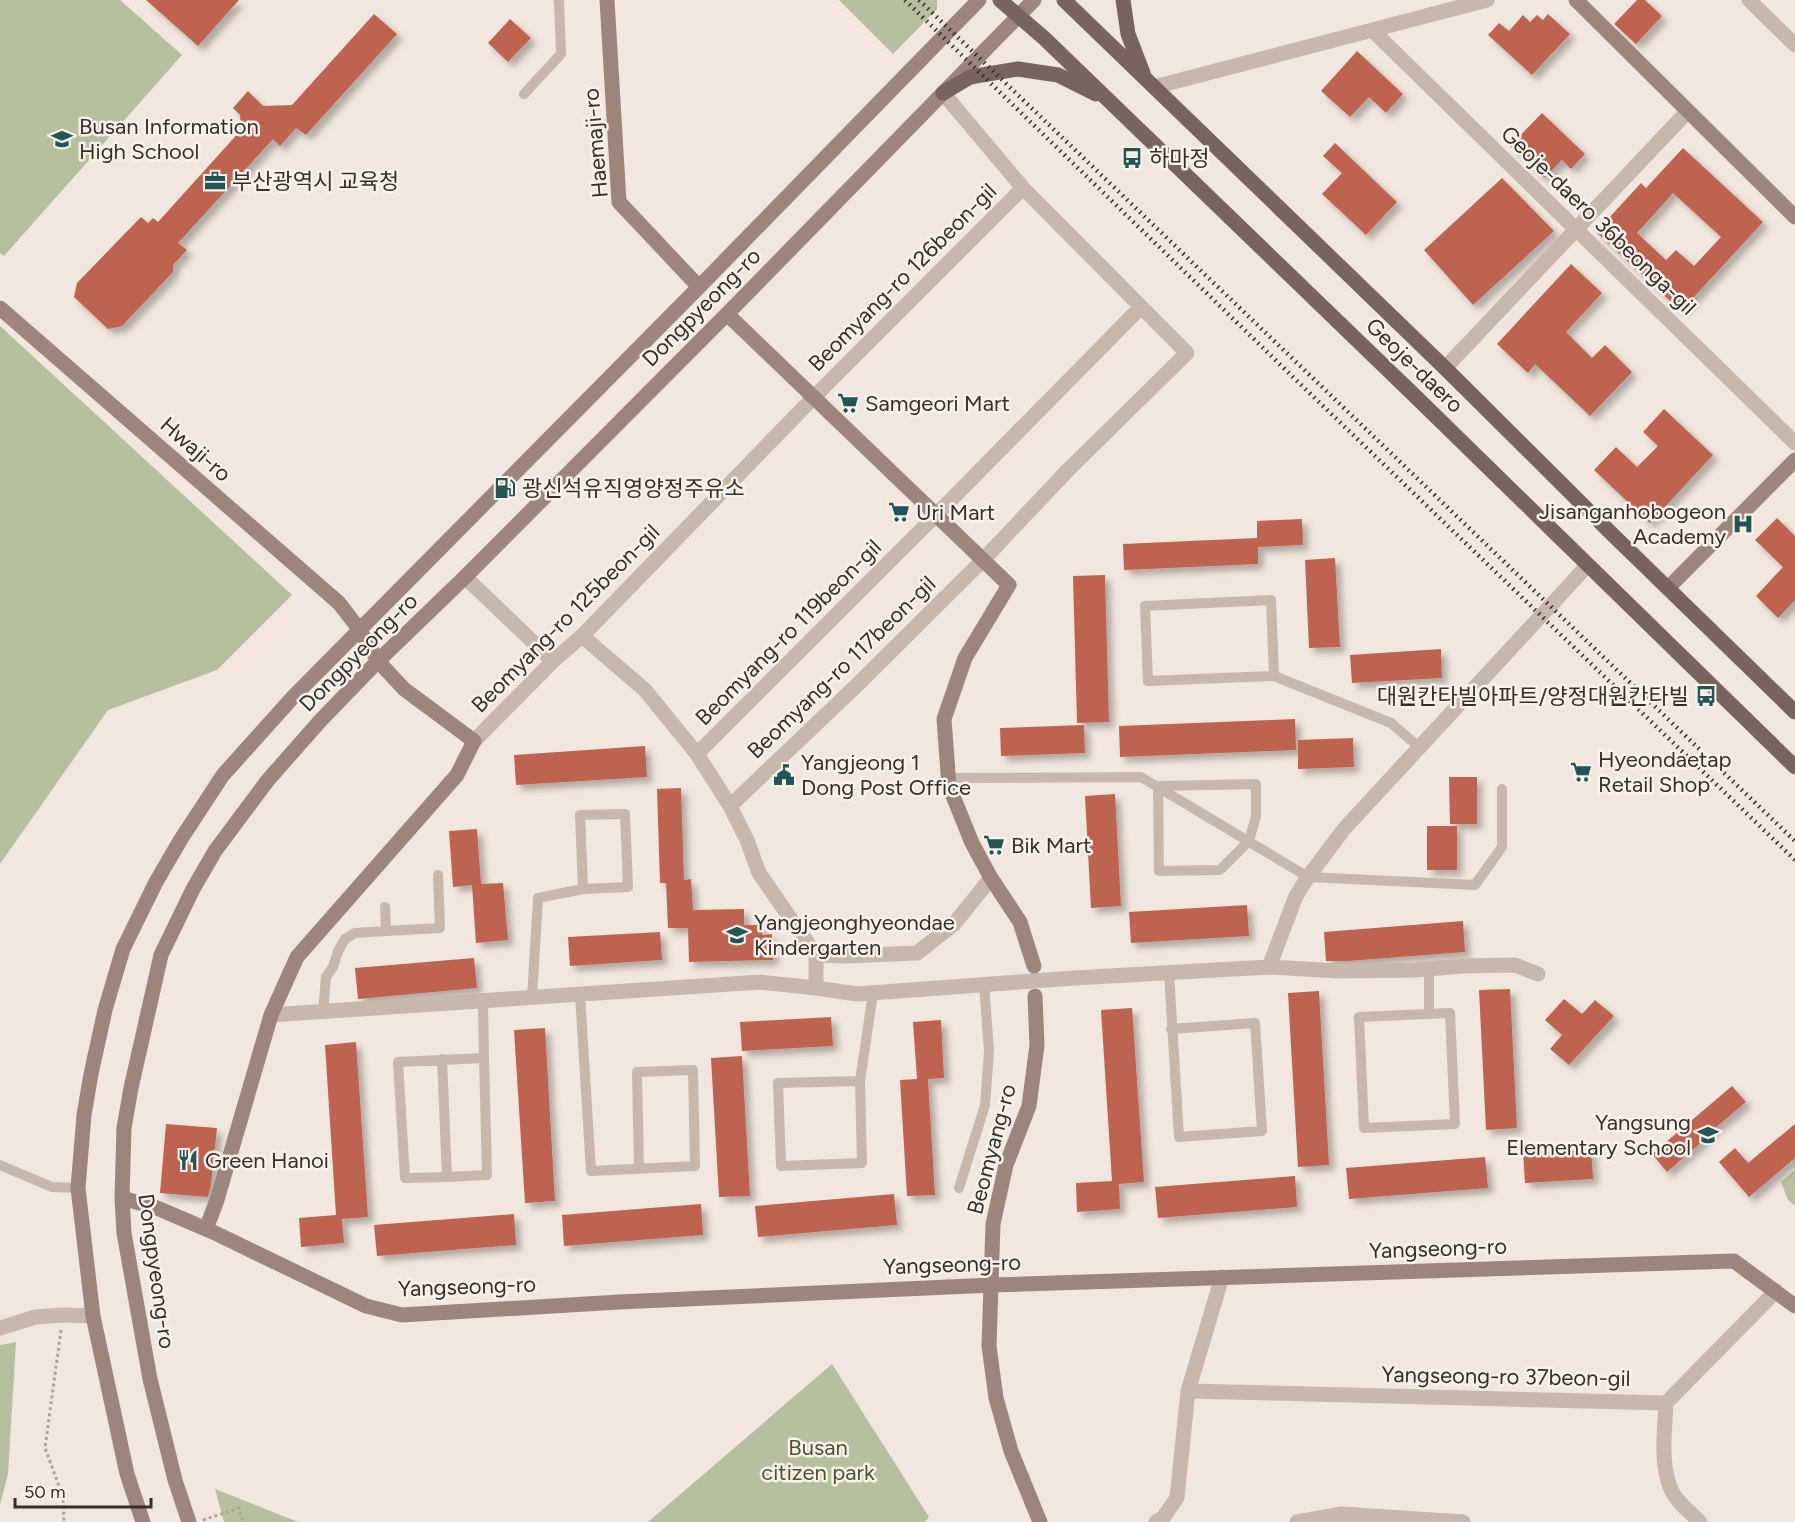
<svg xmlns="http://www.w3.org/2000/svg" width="1795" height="1522" font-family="Figtree,'Noto Sans KR',sans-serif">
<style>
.green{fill:#b6bf9f}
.building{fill:#bd6450;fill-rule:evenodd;filter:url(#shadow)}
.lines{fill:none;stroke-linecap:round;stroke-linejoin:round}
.path{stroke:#b4a195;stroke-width:3;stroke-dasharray:3 3;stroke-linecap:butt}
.lane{stroke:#c8b7ab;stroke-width:10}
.street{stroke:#c8b7ab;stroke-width:15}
.secondary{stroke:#9c867c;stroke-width:15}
.primary{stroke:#77645c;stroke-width:15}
.rail{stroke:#372d2a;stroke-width:4.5;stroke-dasharray:1.5 4.5;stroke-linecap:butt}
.labels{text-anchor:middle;stroke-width:5;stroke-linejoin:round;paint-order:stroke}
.poi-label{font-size:22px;fill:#372d2a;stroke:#f9f1ea;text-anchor:start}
.street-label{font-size:22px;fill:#372d2a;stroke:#f9f1ea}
.park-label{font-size:22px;fill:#48532f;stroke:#f9f1ea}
</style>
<defs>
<filter id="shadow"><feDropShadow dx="5.5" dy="5.5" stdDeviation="3" flood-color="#0004"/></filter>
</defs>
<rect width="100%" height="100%" fill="#f1e7de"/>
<path class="green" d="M0 0H120L182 55 4 256 0 253Z
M839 0H937V9L893 54Z
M0 326 292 595 217 670 108 710 0 864Z
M1795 1170V1206L1788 1200 1781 1182Z
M16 1342 8 1474 0 1505V1345Z
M832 1364 929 1517 925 1522H648Z
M215 1489 298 1522H224Z"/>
<path class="building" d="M146 0H239L198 46Z
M1637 0H1645L1662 16 1636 44 1614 24Z
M374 14 397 34 306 135 296 128 280 146 273 139 178 243 187 250 173 265V272L122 326 108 329 74 297 77 283 141 217 148 223 153 218 158 222 241 130 240 115 233 108 248 91 263 106 292 105Z
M1548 14 1570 34 1532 75 1488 35 1499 23 1509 31 1523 15 1530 22 1537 15 1543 20Z
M510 19 531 38 508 62 488 43Z
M1357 51 1403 94 1386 113 1369 97 1350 117 1321 91Z
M1542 113 1585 154 1571 169 1562 160 1544 178 1510 146Z
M1335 143 1397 202 1366 235 1322 194 1342 173 1323 156Z
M1683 148 1763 222 1681 311 1596 232 1641 183 1646 188ZM1673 193 1721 237 1694 266 1676 250 1666 260 1637 233Z
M1502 178 1554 231 1473 305 1424 250Z
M1571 264 1602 293 1566 332 1592 358 1605 345 1632 372 1590 416 1535 364 1528 373 1497 344Z
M1664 409 1713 455 1650 523 1594 470 1616 447 1637 467 1658 446 1643 432Z
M1777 518 1795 536V600L1778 618 1756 596 1783 567 1755 540Z
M1302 519 1303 545 1258 547V564L1124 570 1123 544 1257 538V521Z
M1335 558 1340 647 1309 648 1305 560Z
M1105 575 1109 722 1077 723 1073 576Z
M1441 649 1442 678 1352 683 1350 655Z
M1295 719 1296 750 1120 757 1119 726Z
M1084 725 1085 753 1001 756 1000 728Z
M1353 738 1354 767 1298 769V740Z
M645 746 647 777 516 785 514 755Z
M1449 777H1477V824H1450Z
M681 788 684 880 691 879 693 910 744 909V925H762V935L772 934 773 960 689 962 688 928H668L666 883H660L657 789Z
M1115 794 1121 906 1091 908 1085 796Z
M1427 826H1457V870H1427Z
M477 829 481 884 503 883 508 940 476 943 472 885 453 887 449 831Z
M1247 905 1249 936 1131 943 1129 912Z
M1463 921 1465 952 1348 961H1326L1324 932Z
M660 932 662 960 570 966 568 937Z
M474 958 477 988 358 999 355 968Z
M1510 989 1517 1128 1486 1130 1479 990Z
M1319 991 1329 1165 1298 1167 1288 993Z
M1564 999 1582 1014 1595 1000 1614 1016 1569 1065 1550 1049 1562 1035 1545 1020Z
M1132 1008 1144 1182 1119 1184 1120 1209 1077 1212 1076 1183 1112 1181 1101 1010Z
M831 1017 833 1046 742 1051 740 1022Z
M941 1020 944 1078 928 1079 935 1195 907 1196 900 1080 917 1079 913 1022Z
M545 1028 555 1201 525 1203 514 1030Z
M356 1042 368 1217 342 1219 344 1243 301 1247 299 1218 336 1215 325 1045Z
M742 1056 750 1196 719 1197 711 1058Z
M1732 1086 1746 1102 1703 1138 1704 1140 1667 1172 1652 1154Z
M166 1124 217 1128 211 1185 208 1197 160 1193Z
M1795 1124V1158L1749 1197 1719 1162 1735 1148 1748 1163Z
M1591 1149 1593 1179 1525 1183 1523 1152Z
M1485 1157 1488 1188 1349 1199 1346 1168Z
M1295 1176 1297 1207 1158 1218 1155 1187Z
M894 1194 897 1225 758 1237 755 1206Z
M701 1204 703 1235 564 1246 562 1215Z
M514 1214 516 1245 377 1256 374 1225Z"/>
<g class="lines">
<path class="path" d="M61 1330 45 1448 63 1497 64 1522
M203 1520 239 1508 243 1522"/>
<path class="lane" d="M524 94 561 54 559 0
M1271 600 1274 676 1148 681 1145 606Z
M1274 676 1391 723 1420 748
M948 778 1141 777 1308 877 1475 885 1502 847V789
M1256 784V816L1249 841 1220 870 1159 871 1158 786Z
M386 931 440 928 438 875
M1169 973 1179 1137 1262 1131 1255 1023 1171 1029
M580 995 591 1171 695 1166 693 1070 637 1072 639 1168
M532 998 538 898 583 889 628 887 625 814 580 815 583 889
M483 1001 484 1058
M323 1012 326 977 333 967 338 951 345 939 355 933 386 931 385 907
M1450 1013 1455 1124 1364 1128 1359 1017Z
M1429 1014V969
M442 1059 447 1177 487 1175 484 1058 398 1062 405 1178 447 1177
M860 1081 862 1163 781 1166 778 1083Z
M860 1081 873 993
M0 1165 52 1187 78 1188
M959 1188 985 1105 989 1051 984 984"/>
<path class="street" d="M1749 0 1795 45
M1372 30 1795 443
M1154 87 1487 0
M1445 368 1687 112
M465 577 553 661
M582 636 645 690 697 754 730 806 747 840 759 873 816 955 847 956 917 953 954 924 991 878
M474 741 553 661 582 636 813 398 1023 188
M697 754 936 515 1141 307
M730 806 855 687 983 560 1067 471 1187 353 1023 188 943 93
M1269 967 1338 971 1416 970 1461 966 1515 965 1538 974
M816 988V955
M271 1015 760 982 816 988 857 994 1074 978 1269 967 1296 896 1308 877 1344 829 1587 566
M0 1328 35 1317 63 1315 93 1316
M1188 1391 1666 1403 1776 1291
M1666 1403C1665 1429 1660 1461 1670 1487 1675 1501 1690 1512 1700 1522
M1156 1522 1163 1518 1177 1498 1188 1391 1222 1277
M1297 1522 1342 1514 1463 1522"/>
<path class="secondary" d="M607 0 619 202 699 287
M1576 0 1795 217
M0 308 339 603 359 629 378 661 404 689 474 741 457 775 297 957 271 1015 217 1200 206 1229
M727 314 1009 585 965 658 944 719 949 786 972 843 991 878 1020 922 1034 966
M1668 588 1795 460
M1035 996 1037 1045 1029 1106 1006 1165 993 1224 989 1346 996 1398 1011 1451 1040 1522
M122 1198 157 1208 213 1232 366 1306 402 1315 619 1302 992 1285 1734 1261 1795 1306
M143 1522 127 1474 93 1316 78 1188 84 1115 91 1074 105 1010 123 949 156 882 181 839 223 775 294 696 699 287 979 0
M189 1522 175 1480 150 1379 124 1233 122 1198 124 1128 131 1088 161 955 193 889 215 851 268 780 320 721 378 661 465 577 727 314 1034 0"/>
<path class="primary" d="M1000 0 1044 38 1415 396 1795 767
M1064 0 1445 368 1612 534 1795 712
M1123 0 1128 34 1143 73
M943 93 970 77 1018 69 1058 75 1096 94"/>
<path class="rail" d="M905 0 1295 379 1795 860
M919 0 1795 841"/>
</g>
<defs>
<symbol id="school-bare" viewBox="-9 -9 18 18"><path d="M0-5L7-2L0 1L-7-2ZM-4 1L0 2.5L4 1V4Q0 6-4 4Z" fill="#255" stroke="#f9f1ea" stroke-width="2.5" paint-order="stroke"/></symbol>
<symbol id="bus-bare" viewBox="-9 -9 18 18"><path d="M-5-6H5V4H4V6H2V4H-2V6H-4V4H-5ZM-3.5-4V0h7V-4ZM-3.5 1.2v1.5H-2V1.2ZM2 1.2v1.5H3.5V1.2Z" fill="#255" stroke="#f9f1ea" stroke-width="2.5" paint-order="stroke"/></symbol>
<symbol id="office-bare" viewBox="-9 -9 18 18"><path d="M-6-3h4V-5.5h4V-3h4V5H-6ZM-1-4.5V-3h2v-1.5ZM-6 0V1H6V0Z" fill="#255" stroke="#f9f1ea" stroke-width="2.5" paint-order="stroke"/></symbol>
<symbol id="supermarket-bare" viewBox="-9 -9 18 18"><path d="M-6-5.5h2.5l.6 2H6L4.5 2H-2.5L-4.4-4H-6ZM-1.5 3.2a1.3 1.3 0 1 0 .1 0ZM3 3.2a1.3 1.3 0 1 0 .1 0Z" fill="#255" stroke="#f9f1ea" stroke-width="2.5" paint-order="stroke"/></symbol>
<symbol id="fuel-bare" viewBox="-9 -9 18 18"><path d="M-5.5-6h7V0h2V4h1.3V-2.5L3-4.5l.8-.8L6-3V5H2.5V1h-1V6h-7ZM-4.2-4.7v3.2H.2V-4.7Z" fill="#255" stroke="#f9f1ea" stroke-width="2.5" paint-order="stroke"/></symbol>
<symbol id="hospital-bare" viewBox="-9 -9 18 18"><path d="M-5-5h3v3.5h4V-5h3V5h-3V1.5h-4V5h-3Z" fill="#255" stroke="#f9f1ea" stroke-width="2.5" paint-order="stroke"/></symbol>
<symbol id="civic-bare" viewBox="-9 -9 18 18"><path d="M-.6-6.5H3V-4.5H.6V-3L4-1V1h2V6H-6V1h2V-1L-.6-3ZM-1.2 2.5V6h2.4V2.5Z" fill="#255" stroke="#f9f1ea" stroke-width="2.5" paint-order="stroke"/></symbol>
<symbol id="restaurant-bare" viewBox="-9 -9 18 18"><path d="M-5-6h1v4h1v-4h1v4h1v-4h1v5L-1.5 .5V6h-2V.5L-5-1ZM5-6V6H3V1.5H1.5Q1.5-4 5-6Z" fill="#255" stroke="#f9f1ea" stroke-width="2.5" paint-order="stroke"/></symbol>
</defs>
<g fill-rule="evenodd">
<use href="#school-bare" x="47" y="124" width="30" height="30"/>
<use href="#bus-bare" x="1117" y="143" width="30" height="30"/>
<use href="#office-bare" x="200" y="166" width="30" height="30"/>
<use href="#supermarket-bare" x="833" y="388" width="30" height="30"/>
<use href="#fuel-bare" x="490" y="473" width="30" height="30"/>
<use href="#supermarket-bare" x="884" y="497" width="30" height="30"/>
<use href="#hospital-bare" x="1728" y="509" width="30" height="30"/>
<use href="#bus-bare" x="1691" y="681" width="30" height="30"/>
<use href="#supermarket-bare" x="1566" y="757" width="30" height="30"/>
<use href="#civic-bare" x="769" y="760" width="30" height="30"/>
<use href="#supermarket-bare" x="979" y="830" width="30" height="30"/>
<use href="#school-bare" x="722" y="920" width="30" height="30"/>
<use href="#school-bare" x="1693" y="1120" width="30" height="30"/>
<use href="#restaurant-bare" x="173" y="1145" width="30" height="30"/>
</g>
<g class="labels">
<g class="poi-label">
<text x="79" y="134">Busan Information<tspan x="79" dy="25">High School</tspan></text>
<text x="1149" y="166">하마정</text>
<text x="232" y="189">부산광역시 교육청</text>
<text x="865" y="411">Samgeori Mart</text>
<text x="522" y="496">광신석유직영양정주유소</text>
<text x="1726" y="519" text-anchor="end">Jisanganhobogeon<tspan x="1726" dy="25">Academy</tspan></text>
<text x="916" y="520">Uri Mart</text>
<text x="1689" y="704" text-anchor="end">대원칸타빌아파트/양정대원칸타빌</text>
<text x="1598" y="767">Hyeondaetap<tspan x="1598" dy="25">Retail Shop</tspan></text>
<text x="801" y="770">Yangjeong 1<tspan x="801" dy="25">Dong Post Office</tspan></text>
<text x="1011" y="853">Bik Mart</text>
<text x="754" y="930">Yangjeonghyeondae<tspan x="754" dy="25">Kindergarten</tspan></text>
<text x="1691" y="1130" text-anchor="end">Yangsung<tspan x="1691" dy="25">Elementary School</tspan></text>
<text x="205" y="1168">Green Hanoi</text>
</g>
<g class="street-label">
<text transform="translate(595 143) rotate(-95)" y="8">Haemaji-ro</text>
<text transform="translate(1599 220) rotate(44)" y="8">Geoje-daero 36beonga-gil</text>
<text transform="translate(902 277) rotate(-45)" y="8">Beomyang-ro 126beon-gil</text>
<text transform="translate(701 307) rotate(-45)" y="8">Dongpyeong-ro</text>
<text transform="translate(1415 365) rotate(44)" y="8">Geoje-daero</text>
<text transform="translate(196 449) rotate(41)" y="8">Hwaji-ro</text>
<text transform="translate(565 618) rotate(-45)" y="8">Beomyang-ro 125beon-gil</text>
<text transform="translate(788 632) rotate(-45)" y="8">Beomyang-ro 119beon-gil</text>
<text transform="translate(358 652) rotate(-45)" y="8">Dongpyeong-ro</text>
<text transform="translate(841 667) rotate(-44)" y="8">Beomyang-ro 117beon-gil</text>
<text transform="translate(991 1149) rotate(-75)" y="8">Beomyang-ro</text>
<text transform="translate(1438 1248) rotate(-2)" y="8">Yangseong-ro</text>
<text transform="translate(952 1264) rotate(-2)" y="8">Yangseong-ro</text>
<text transform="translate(157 1271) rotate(82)" y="8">Dongpyeong-ro</text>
<text transform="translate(467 1286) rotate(-2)" y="8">Yangseong-ro</text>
<text transform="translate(1506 1376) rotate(1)" y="8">Yangseong-ro 37beon-gil</text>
</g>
<g class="park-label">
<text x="818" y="1455">Busan<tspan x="818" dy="25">citizen park</tspan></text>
</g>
</g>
<path d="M15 1498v9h136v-9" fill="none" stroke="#372d2a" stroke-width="3"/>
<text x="24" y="1498" font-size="18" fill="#372d2a" stroke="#f9f1ea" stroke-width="4.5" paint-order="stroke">50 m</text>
</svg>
